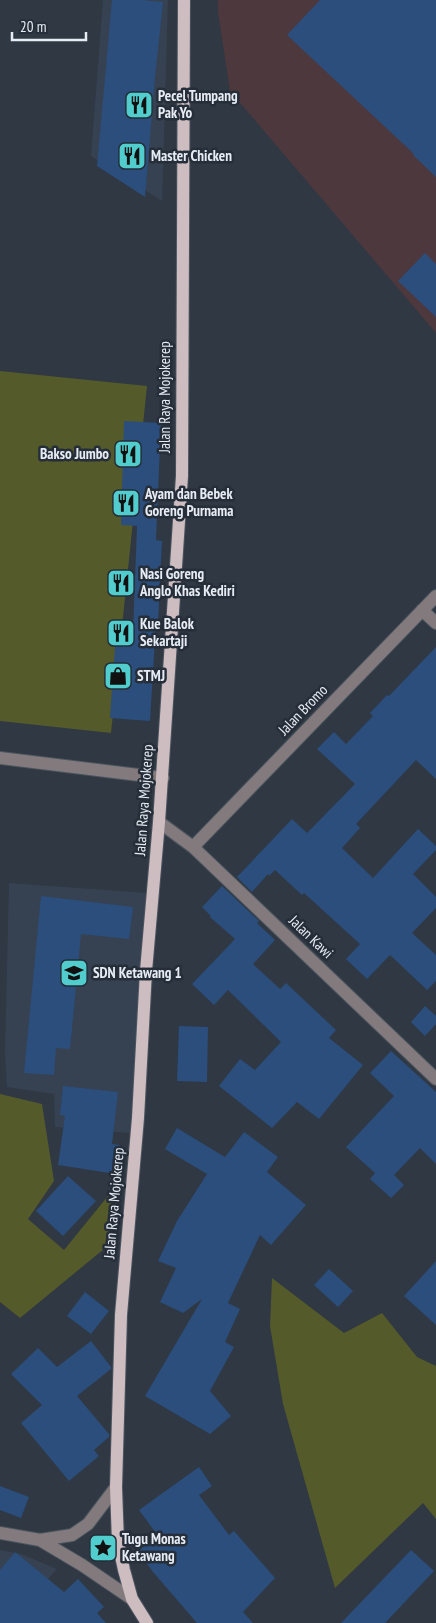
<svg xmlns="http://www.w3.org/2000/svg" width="436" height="1623" font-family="'PT Sans Narrow',sans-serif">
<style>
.built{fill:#364252}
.industrial{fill:#4d383e}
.green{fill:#545a2a}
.building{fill:#2b4e7c}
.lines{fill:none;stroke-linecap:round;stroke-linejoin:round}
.minor-casing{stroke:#4c555f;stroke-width:14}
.major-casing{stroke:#4c555f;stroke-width:14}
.minor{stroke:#827a7c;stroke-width:12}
.major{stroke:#cdbcc0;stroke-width:12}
.labels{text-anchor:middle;stroke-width:5;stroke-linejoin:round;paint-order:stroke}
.poi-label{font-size:15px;font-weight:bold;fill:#e7ecf4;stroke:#252e39;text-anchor:start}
.street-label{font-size:15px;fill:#e7ecf4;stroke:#252e39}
</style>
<rect width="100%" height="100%" fill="#2f3843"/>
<path class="built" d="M103 0H168L162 201 91 156Z
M9 883 147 893 130 1133 55 1127 54 1094 7 1087 5 1052Z
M0 1550 21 1554 57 1569 8 1623H0Z"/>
<path class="industrial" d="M218 0H436V333L230 91 218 12Z"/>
<path class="green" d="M0 371 147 386 111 733 0 721Z
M0 1094 42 1104 54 1181 28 1219 64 1250 112 1191 110 1244 20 1318 0 1302Z
M272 1278 344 1333 382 1313 417 1357 436 1366V1519L423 1503 335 1588 283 1404 270 1326Z"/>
<path class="building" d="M112 0H141L163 2 155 77 145 197 97 166Z
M320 0H436V177L413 155 414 154 287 35Z
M425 253 436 264V317L398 281Z
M124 421 161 423 156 540 162 541 158 623H156L150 721 110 718 116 632 133 633 137 526 121 525Z
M436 647V779L416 760 356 824 360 828 342 848 373 878 418 829 436 846V850L413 874 436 897V908L412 933 436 955V981L427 990 390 955 367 979 346 959 360 944 304 893 302 895 275 870 269 876 268 874 252 892 237 877 292 819 307 833 355 784 317 749 334 732 346 744 373 716 370 713 387 695 389 696Z
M222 886 259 921 257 923 275 940 253 964 280 989 286 983 336 1030 329 1038 363 1065 319 1119 297 1102 272 1128 219 1086 240 1059 255 1070 281 1042 228 990 214 1005 192 984 235 939 210 917 211 916 202 907Z
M41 896 133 907 129 939 81 934 70 1049 56 1048 54 1075 24 1073Z
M425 1006 436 1016V1024L425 1036 411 1022Z
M179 1026 208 1027 207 1082 177 1081Z
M391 1051 436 1092V1164L420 1148 394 1175 404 1185 391 1198 370 1179 375 1173 346 1147 394 1096 370 1073Z
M63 1086 118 1092 112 1144 120 1145 116 1174 58 1165 65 1116 60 1115Z
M177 1128 225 1157 244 1132 278 1157 267 1172 306 1205 271 1245 260 1235 228 1303 240 1309 225 1342 234 1347 210 1391 231 1416 210 1434 145 1396 202 1299 183 1313 160 1302 176 1268 158 1261 177 1221 207 1174 165 1149Z
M68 1176 96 1201 63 1236 36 1211Z
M436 1261V1325L404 1296Z
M329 1269 353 1291 338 1307 314 1285Z
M85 1292 109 1311 91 1334 67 1316Z
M91 1341 111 1367V1369L77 1396 109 1434V1437L94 1450 99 1456 69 1481 21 1423 42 1405 11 1374 38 1348 57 1367Z
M199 1467 212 1486 199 1495 229 1535 234 1531 275 1578 243 1612 253 1623H197L153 1572 138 1551 158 1536 139 1510Z
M0 1486 29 1497 21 1518 0 1510Z
M411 1550 434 1571 385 1623H341Z
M15 1552 64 1592 78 1579 104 1607 97 1613 106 1623H0V1570Z"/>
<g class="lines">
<defs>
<path id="minor" d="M422 610 436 623
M0 758 163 778
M159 822 193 847 436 1079
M193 847 436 596
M0 1533 40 1540 82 1565 132 1599
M40 1540 72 1535 88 1524 116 1487"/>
<path id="major" d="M147 1623 132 1599 124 1570 118 1542 116 1487 121 1315 138 1118 146 971 159 822 182 476 184 0"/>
</defs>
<use href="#minor" class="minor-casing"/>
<use href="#major" class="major-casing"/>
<use href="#minor" class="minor"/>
<use href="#major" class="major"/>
</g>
<defs>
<symbol id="restaurant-square" viewBox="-11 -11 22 22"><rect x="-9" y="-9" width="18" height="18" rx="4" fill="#52cdce" stroke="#252e39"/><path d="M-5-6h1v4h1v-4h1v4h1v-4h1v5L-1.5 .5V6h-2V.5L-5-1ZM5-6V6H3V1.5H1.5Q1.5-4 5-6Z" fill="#111"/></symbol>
<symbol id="shop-square" viewBox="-11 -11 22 22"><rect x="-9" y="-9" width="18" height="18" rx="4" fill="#52cdce" stroke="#252e39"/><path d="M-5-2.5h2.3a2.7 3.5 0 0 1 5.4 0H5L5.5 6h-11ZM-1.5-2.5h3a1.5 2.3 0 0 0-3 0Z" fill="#111"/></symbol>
<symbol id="school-square" viewBox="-11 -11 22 22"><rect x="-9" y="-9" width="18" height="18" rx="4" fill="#52cdce" stroke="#252e39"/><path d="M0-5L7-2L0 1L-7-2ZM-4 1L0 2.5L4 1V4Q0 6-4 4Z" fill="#111"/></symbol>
<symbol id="sight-square" viewBox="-11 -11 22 22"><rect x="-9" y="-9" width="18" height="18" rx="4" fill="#52cdce" stroke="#252e39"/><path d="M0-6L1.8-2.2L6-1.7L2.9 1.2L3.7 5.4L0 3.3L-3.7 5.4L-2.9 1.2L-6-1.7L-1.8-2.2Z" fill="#111"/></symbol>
</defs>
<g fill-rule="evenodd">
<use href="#restaurant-square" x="123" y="89" width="32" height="32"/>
<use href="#restaurant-square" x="116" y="140" width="32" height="32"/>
<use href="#restaurant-square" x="112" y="438" width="32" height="32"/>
<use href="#restaurant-square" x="110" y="487" width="32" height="32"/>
<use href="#restaurant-square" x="105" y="567" width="32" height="32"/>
<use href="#restaurant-square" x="105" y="617" width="32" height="32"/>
<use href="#shop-square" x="102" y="660" width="32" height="32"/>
<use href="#school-square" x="58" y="957" width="32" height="32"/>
<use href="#sight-square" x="87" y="1532" width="32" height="32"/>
</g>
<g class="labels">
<g class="poi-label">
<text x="158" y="101">Pecel Tumpang<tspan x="158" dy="17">Pak Yo</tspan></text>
<text x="151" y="161">Master Chicken</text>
<text x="109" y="459" text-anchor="end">Bakso Jumbo</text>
<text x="145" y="499">Ayam dan Bebek<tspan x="145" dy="17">Goreng Purnama</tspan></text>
<text x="140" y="579">Nasi Goreng<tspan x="140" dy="17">Anglo Khas Kediri</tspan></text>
<text x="140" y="629">Kue Balok<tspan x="140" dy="17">Sekartaji</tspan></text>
<text x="137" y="681">STMJ</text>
<text x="93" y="978">SDN Ketawang 1</text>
<text x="122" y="1544">Tugu Monas<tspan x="122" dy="17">Ketawang</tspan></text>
</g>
<g class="street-label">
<text transform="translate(165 397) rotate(-90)" y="5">Jalan Raya Mojokerep</text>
<text transform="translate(303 710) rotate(-46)" y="5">Jalan Bromo</text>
<text transform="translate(144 800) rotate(-86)" y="5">Jalan Raya Mojokerep</text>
<text transform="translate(311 937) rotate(44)" y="5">Jalan Kawi</text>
<text transform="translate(114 1203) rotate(-85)" y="5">Jalan Raya Mojokerep</text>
</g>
</g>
<path d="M12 32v8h74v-8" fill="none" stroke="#e7ecf4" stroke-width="2.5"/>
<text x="20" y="32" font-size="15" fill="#e7ecf4" stroke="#252e39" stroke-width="4" paint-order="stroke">20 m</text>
</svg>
